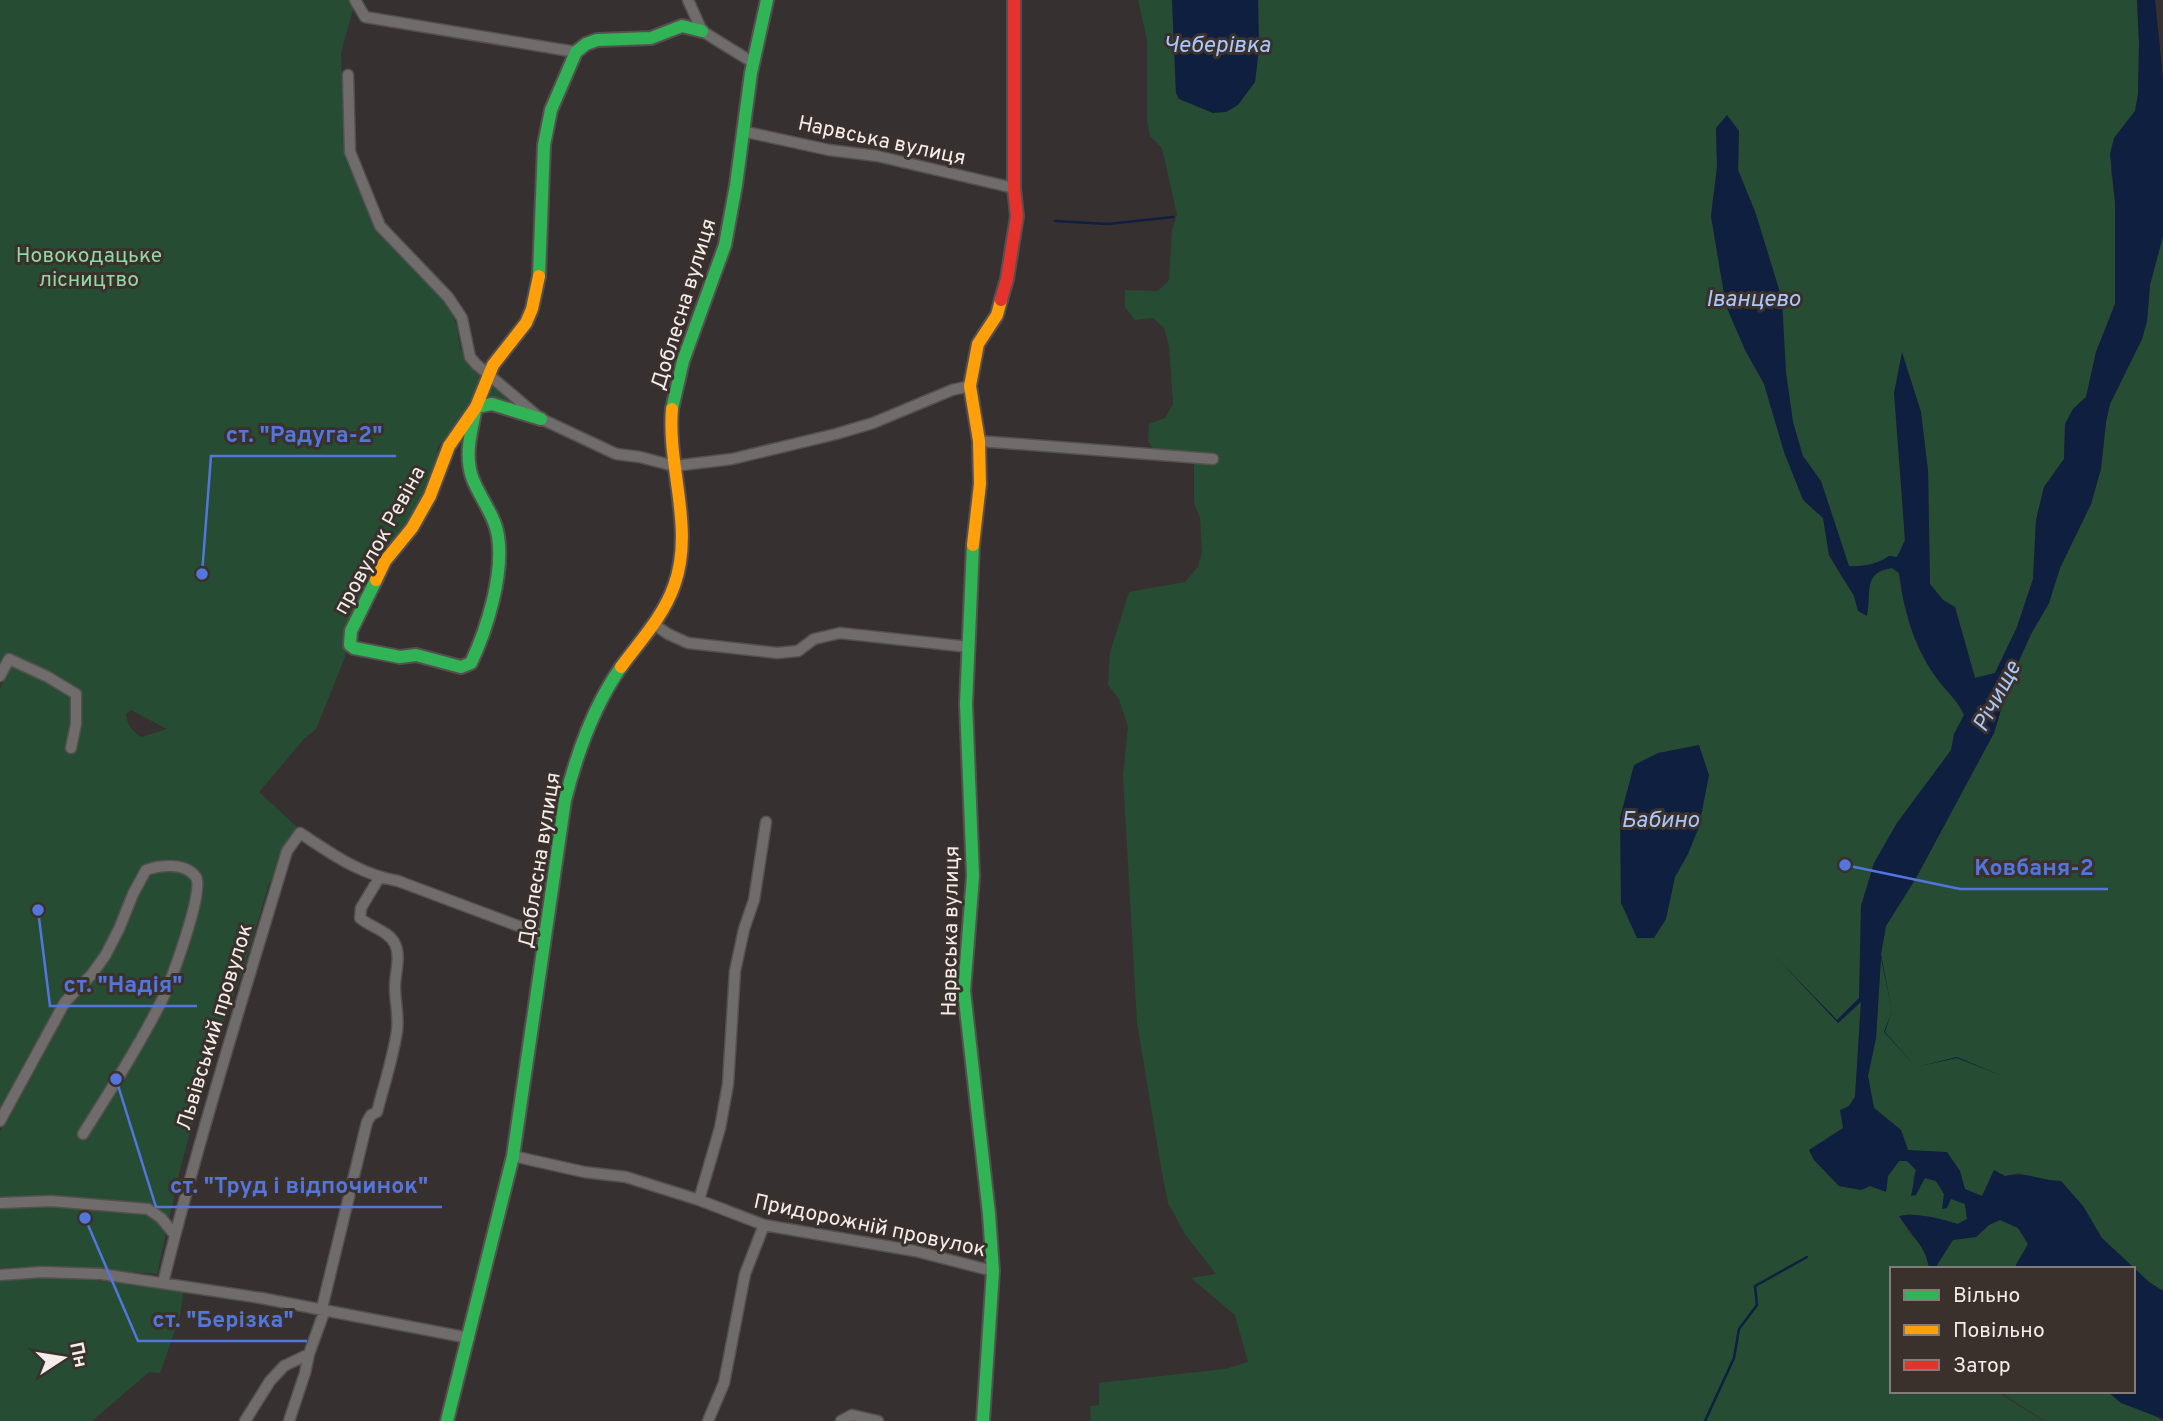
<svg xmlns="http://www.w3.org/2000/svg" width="2163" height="1421" font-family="Overpass,sans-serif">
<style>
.green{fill:#264d33;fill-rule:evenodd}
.water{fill:#0e1f40}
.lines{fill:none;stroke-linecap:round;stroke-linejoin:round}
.stream{stroke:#0e1f40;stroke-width:2.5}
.street-casing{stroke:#55504f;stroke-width:13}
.fast-casing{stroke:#55504f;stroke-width:16}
.slow-casing{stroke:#55504f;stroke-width:16}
.jam-casing{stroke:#55504f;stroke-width:16}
.street{stroke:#716c6c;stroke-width:10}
.fast{stroke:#30b455;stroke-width:12}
.slow{stroke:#ff9f0a;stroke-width:12}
.jam{stroke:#e5322d;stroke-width:12}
.labels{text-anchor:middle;stroke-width:6;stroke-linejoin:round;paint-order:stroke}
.street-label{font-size:21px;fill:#f4edeb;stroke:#3a302c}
.park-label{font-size:21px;fill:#8fd9a5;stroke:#3a302c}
.water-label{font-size:23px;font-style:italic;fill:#a9c7fd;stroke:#3a302c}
.leader{fill:none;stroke:#5376dd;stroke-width:2.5}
.callout-dot{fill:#5376dd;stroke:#3a302c;stroke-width:2.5}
.callout-label{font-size:23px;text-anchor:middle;font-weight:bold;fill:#5376dd;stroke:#3a302c;stroke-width:6;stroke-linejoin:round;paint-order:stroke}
</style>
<rect width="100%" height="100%" fill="#363130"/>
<path class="green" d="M0 0H352L354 6 341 53 344 153 376 228 448 304 457 326 460 348 472 368 495 380 516 400 514 406 474 403 437 448 439 462 428 493 347 642 345 657 316 729 304 739 259 792 297 827 277 880 269 883 244 968 211 1056 180 1170 157 1274 48 1266 0 1268V1132L18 1093 75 995 95 980 113 952 87 975 0 1115V689L11 666 0 670ZM131 710 167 729 142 737C132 732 127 725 126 714Z
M1138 0H1172L1176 93C1188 103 1200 105 1213 113L1255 82 1259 48 1258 0H2137L2139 43 2138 94 2135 111 2114 138 2111 172 2115 202V304L2096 352 2086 397 2073 409 2065 424 2064 459 2044 487 2036 520 2033 579 2017 627 1995 673 1975 678 1955 607 1943 600 1930 584 1928 470 1900 447 1905 540 1898 557 1889 556C1877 565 1864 567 1849 566L1821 481 1803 500 1823 518 1829 555 1844 581 1892 568 1899 573C1904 615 1915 646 1938 680 1947 693 1958 701 1964 715L1954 734 1952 749 1897 823 1874 863 1861 906 1860 998 1837 1020 1821 1004 1838 1023 1861 1001 1855 1097 1849 1106 1844 1128 1809 1150 1814 1160 1839 1186 1861 1190 1870 1186 1886 1191 1888 1176 1899 1161H1908L1916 1170 1913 1178 1916 1194 1924 1178 1936 1181 1944 1194 1965 1203 1967 1219 1957 1224 1908 1214 1907 1230 1925 1250 1929 1269H1892V1391H1996L2043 1421H1091L1090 1406 1099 1405V1383L1225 1369 1248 1362 1235 1315 1191 1278 1216 1274 1185 1234 1168 1203 1160 1162 1137 1022 1123 776 1128 727 1119 699 1108 685 1110 653 1129 592 1185 582 1198 567 1202 552 1200 518 1194 503V460L1157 455 1148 441 1149 424 1165 418 1173 404 1169 345 1164 328 1153 318 1135 320 1125 307V290L1158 291 1169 280 1172 230 1177 215 1162 148 1150 136 1147 120V40ZM1716 128 1739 131 1738 170 1756 214 1726 304 1711 216 1717 167Z
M2163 236V1291L2149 1282 2101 1238 2083 1206 2061 1181 2043 1180 2019 1173 2005 1177 1982 1196 1964 1189 1960 1171 1908 1150 1901 1130 1874 1108 1868 1076 1876 1038 1881 954 1886 926 1916 878 1994 733 2009 683 2031 634 2049 603 2060 568 2091 504 2101 469 2106 422 2110 404 2142 339 2147 321 2150 285Z
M2000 1220 2018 1228 2028 1244 2016 1264 2017 1269H1938L1937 1265 1952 1240 1976 1237 1989 1225Z
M43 1276 184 1288 180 1316 160 1373 149 1372 92 1421H0V1278Z
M1998 1391H2107L2121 1403 2146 1411 2163 1421H2045Z"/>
<path class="water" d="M1172 0H1258L1259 48 1255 82 1238 105 1226 112 1213 113 1179 99 1176 93Z
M2137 0H2155L2163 78V236L2150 285 2147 321 2142 339 2110 404 2106 422 2101 469 2091 504 2060 568 2049 603 2031 634 2009 683 1994 733 1916 878 1886 926 1881 954 1892 1011 1885 1032 1916 1067 1957 1057 2005 1077 2163 1264 2005 1077 1957 1058 1916 1067 1884 1032 1892 1011 1881 958 1876 1038 1868 1076 1874 1108 1901 1130 1908 1150 1947 1152 1960 1171 1965 1189 1982 1196 1994 1170 2005 1176C2025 1171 2040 1180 2061 1181L2083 1206 2102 1238 2149 1282 2163 1291V1419L2121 1403 2107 1391H2133V1269H2017L2016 1265 2028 1244 2018 1228 2000 1220 1989 1225 1976 1237 1953 1240 1937 1265 1938 1269H1929C1927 1247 1910 1234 1899 1216 1916 1212 1941 1219 1958 1224L1967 1219 1965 1204 1951 1199 1947 1208 1942 1209 1944 1194 1936 1181 1925 1178 1916 1195 1911 1196 1916 1170 1907 1161H1899L1888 1176 1886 1192 1870 1186 1861 1190 1839 1186 1814 1160 1809 1150 1843 1128 1840 1110 1849 1106 1855 1097 1861 1002 1838 1023 1772 953 1747 990 1772 953 1837 1020 1859 998 1861 906 1874 863 1897 823 1951 750 1954 734 1964 715C1958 700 1944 689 1935 676 1913 644 1904 611 1899 573L1892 568C1862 572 1872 593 1867 616L1858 611 1854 596 1829 555 1823 518 1803 500 1784 452 1764 384 1745 350 1726 306 1711 216 1717 167 1716 128 1727 115 1739 131 1738 170 1756 214 1782 299 1786 372 1793 422 1803 456 1821 481 1849 566C1864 567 1877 564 1889 556L1897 557 1905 540 1894 393 1902 352 1921 412 1928 470 1930 584 1943 600 1955 607 1975 678 1995 673 2017 627 2033 579 2036 520 2044 487 2064 459 2065 424 2073 409 2086 397 2096 352 2115 304V202L2110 154 2114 138 2135 111 2138 94 2139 43Z
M1699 745 1709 775 1699 827 1688 854 1675 877 1666 919 1654 938H1637L1621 903 1620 818 1634 765 1658 753Z"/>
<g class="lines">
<path class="stream" d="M1055 221 1108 224 1173 217
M1705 1421 1734 1358 1739 1329 1757 1305 1755 1286 1807 1257"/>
<defs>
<path id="street" d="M355 0 365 17 576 52
M688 0 702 31 752 62
M348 75 350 152 380 226 448 297 462 318 470 357 476 364 541 419 550 423 616 454 640 457 674 466 732 459 836 434 873 423 952 390 970 386
M742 131 829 150 877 156 1014 188
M979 441 1213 459
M655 625 668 634 688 643 777 653 798 651 814 639 840 633 969 647
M0 676 9 659 48 677 76 694V724L71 748
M0 1121 65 1002 92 974 105 956 119 929 133 894 146 870C160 865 185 862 196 877 205 891 170 983 162 1000 139 1046 110 1091 83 1134
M513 1156 584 1172 626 1177 699 1200 764 1225 915 1251 993 1271
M699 1200 720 1128 728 1084 735 971 744 929 754 900 766 822
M0 1203 51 1201 148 1209 161 1218 175 1235
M0 1275 42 1272 101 1274 261 1298 469 1338
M163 1283C199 1137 244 994 287 851L300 833C332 854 359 874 398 881L545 936
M245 1421 270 1381 284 1366 309 1354 323 1315V1304L367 1122 371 1115 377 1112C384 1085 393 1058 397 1031 399 1016 395 1002 395 987 395 973 401 956 395 944 389 931 370 927 360 918L361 908 379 878
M289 1421 305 1373 309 1354
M708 1421 724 1383 745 1274 764 1225
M841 1421 852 1415 878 1421"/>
<path id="fast" d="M539 276 544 145 551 110 576 52 586 44 597 40 651 38 682 26 702 31
M672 409 683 361 725 245 736 185 751 73 767 0
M973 545 966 704 973 876 964 991 989 1214 993 1271 983 1421
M376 580 351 631 350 645 354 648 400 657 416 655 461 667 471 663C487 629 504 574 498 536 495 515 479 497 472 477 464 454 472 429 476 407L492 404 541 419
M447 1421 513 1156 565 800C577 753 593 707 621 667"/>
<path id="slow" d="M973 545 980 484 979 441 970 386 978 344 997 315 1001 300
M376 580 385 561 412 528 430 496 449 446 476 407 493 365 526 323 532 309 539 276
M621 667C640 641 663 617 674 586 695 529 667 467 672 409"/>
<path id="jam" d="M1001 300 1007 279 1017 216 1014 188V0"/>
</defs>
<use href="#street" class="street-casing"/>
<use href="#fast" class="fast-casing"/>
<use href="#slow" class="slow-casing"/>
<use href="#jam" class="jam-casing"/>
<use href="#street" class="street"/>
<use href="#fast" class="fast"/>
<use href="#slow" class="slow"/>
<use href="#jam" class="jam"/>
</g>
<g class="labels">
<g class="street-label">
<text transform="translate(882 140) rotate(12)" y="7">Нарвська вулиця</text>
<text transform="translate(683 304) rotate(-73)" y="7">Доблесна вулиця</text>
<text transform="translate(379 540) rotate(-61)" y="7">провулок Ревіна</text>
<text transform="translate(539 860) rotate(-81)" y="7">Доблесна вулиця</text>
<text transform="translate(950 931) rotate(-89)" y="7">Нарвська вулиця</text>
<text transform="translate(214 1027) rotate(-73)" y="7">Львівський провулок</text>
<text transform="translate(870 1225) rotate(12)" y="7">Придорожній провулок</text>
</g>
<g class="park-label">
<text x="89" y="262">Новокодацьке<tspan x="89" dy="24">лісництво</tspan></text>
</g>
<g class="water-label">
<text x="1217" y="52">Чеберівка</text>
<text x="1753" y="306">Іванцево</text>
<text transform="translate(1996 696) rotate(-62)" y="8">Річище</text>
<text x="1660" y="827">Бабино</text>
</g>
</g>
<path class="leader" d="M202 574L211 456H396M1845 865L1960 889H2108M38 910L50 1006H197M116 1079L156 1207H442M85 1218L138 1341H307"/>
<g class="callout-dot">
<circle cx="202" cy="574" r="7"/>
<circle cx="1845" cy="865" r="7"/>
<circle cx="38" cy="910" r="7"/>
<circle cx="116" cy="1079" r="7"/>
<circle cx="85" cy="1218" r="7"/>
</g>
<g class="callout-label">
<text x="304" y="442">ст. "Радуга-2"</text>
<text x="2034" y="875">Ковбаня-2</text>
<text x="123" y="992">ст. "Надія"</text>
<text x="299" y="1193">ст. "Труд і відпочинок"</text>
<text x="223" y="1327">ст. "Берізка"</text>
</g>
<rect x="1890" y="1267" width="245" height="126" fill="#3a302c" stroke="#847c78" stroke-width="2"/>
<rect x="1904" y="1290" width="35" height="10" fill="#30b455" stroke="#847c78" stroke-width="2"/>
<text x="1953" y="1302" font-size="21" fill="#f4edeb">Вільно</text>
<rect x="1904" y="1325" width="35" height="10" fill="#ff9f0a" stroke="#847c78" stroke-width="2"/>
<text x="1953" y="1337" font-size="21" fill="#f4edeb">Повільно</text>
<rect x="1904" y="1360" width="35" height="10" fill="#e5322d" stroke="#847c78" stroke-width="2"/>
<text x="1953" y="1372" font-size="21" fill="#f4edeb">Затор</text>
<g transform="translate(63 1358) rotate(78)" stroke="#3a302c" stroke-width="5" paint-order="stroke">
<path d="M0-5L12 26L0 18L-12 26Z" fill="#f4edeb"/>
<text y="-10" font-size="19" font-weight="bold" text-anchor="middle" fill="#f4edeb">Пн</text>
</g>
</svg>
